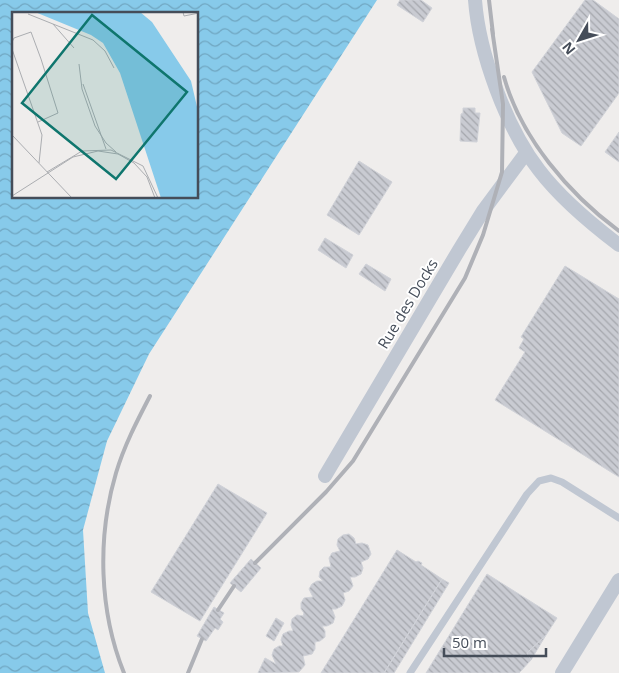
<svg xmlns="http://www.w3.org/2000/svg" width="619" height="673" font-family="'Open Sans',sans-serif">
<style>
.water{fill:url(#water-waves);fill-rule:evenodd}
.building{fill:url(#building-back-hatch);stroke:#d0d2d8}
.lines{fill:none;stroke-linecap:round;stroke-linejoin:round}
.lane{stroke:#c0c7d2;stroke-width:7}
.street{stroke:#c0c7d2;stroke-width:14}
.rail{stroke:#afb1b7;stroke-width:4}
.labels{text-anchor:middle;stroke-width:4;stroke-linejoin:round;paint-order:stroke}
.street-label{font-size:15px;fill:#454d59;stroke:#fff}
.inset-road{fill:none;stroke:#abadb1;stroke-width:1}
.view{fill:#0f766e;fill-opacity:0.15;stroke:#0f766e;stroke-width:2.5}
.inset-edge{fill:none;stroke:#454d59;stroke-width:2.5}
</style>
<defs>
<pattern id="water-waves" width="16" height="10" patternUnits="userSpaceOnUse" patternTransform="scale(1.25)"><rect width="16" height="10" fill="#87caea"/><path d="M0 5q4-4 8 0t8 0" fill="none" stroke="#70a6c1"/></pattern>
<pattern id="building-back-hatch" width="6" height="6" patternUnits="userSpaceOnUse" patternTransform="scale(1.25)"><rect width="6" height="6" fill="#c9cbd2"/><path d="M-1 5l2 2M0 0l6 6M5-1l2 2" fill="none" stroke="#a5a7ad"/></pattern>
</defs>
<rect width="100%" height="100%" fill="#efedec"/>
<path class="water" d="M0 0H377L149 354 107 441 83 530 88 613 105 673H0ZM14 14H198V198H14Z"/>
<path class="building" d="M400 0H421L432 8 423 22 397 5Z
M585 0H593L619 19V93L581 146 562 133 532 72Z
M463 108H475V113H480L477 142 460 141 461 114 463 113Z
M619 132V162L605 152Z
M359 161 392 182 359 235 327 215Z
M325 238 353 255 346 268 318 250Z
M366 264 391 279 385 291 359 274Z
M565 266 619 299V477L495 400 525 352 519 348 524 339 521 337Z
M218 484 267 513 200 621 151 592Z
M349 534 354 538 356 544 362 543 368 545 371 554 368 559 361 562 363 568 361 574 355 577H350L353 586 349 591 343 593 345 600 342 606 336 609H332L335 617 333 623 327 626H322L325 631V637L320 641 315 642V649L312 654 303 656 305 665 299 672 258 673 265 658 276 664 272 655 274 649 279 646H283L281 640 283 634 289 631H293L291 625 292 619 297 615 303 616 304 613 301 609V603L304 598 313 597 309 589 312 584 317 581H323L319 577 320 571 324 567H331L329 558 332 553 340 551 337 545 338 539 343 535Z
M397 550 416 562 418 561 422 563 421 565 442 579 384 673H321Z
M251 559 261 568 241 592 230 583Z
M487 574 557 618 546 635 527 653 531 660 519 673H426Z
M442 579 449 583 394 673H384Z
M214 607 224 613 220 619 223 622 218 630 215 628 206 641 197 636Z
M276 618 284 623 274 641 266 636Z
M546 635 531 660 527 653Z"/>
<g class="lines">
<path class="lane" d="M410 673 527 494 539 481 551 478 562 482 619 518"/>
<path class="street" d="M475 0C479 53 506 127 539 170 561 199 590 223 619 245
M325 476 459 250 483 211 526 153
M562 673 619 580"/>
<path class="rail" d="M489 0 493 34
M504 77C521 138 569 194 619 231
M255 563 326 492 353 461 465 278 483 235 502 172 503 104 492 29
M218 610 234 586
M124 673C99 611 97 537 116 473 124 446 137 421 150 396
M188 673 202 639"/>
</g>
<g class="labels">
<g class="street-label">
<text transform="translate(408 304) rotate(-59)" y="5">Rue des Docks</text>
</g>
</g>
<g transform="translate(12 12)">
<rect width="186" height="186" fill="#efedec"/>
<path d="M23 0H128L140 10 179 69 186 99V186H149L108 61 91 31 79 23Z" fill="#87caea"/>
<path class="inset-road" d="M171 0 172 4 187 1M16 2 41 12 62 36M41 12 81 28 93 39 102 56M0 30 2 26 19 20 29 47 46 101 26 110M0 37 30 123 27 151M67 52 70 77 83 114 94 131 104 140M71 72 94 137M0 123 60 186M35 160 70 139 99 138 131 154 146 186M0 184 61 145 86 139 106 142 122 151 135 165 143 186"/>
<path class="view" d="M80 3 175 80 104 167 10 91Z"/>
<rect width="186" height="186" class="inset-edge"/>
</g>
<g transform="translate(579 40) rotate(231)" stroke="#ffffff" stroke-width="4" paint-order="stroke">
<path d="M0-4L9 19L0 12L-9 19Z" fill="#454d59"/>
<text y="-8" font-size="14" font-weight="bold" text-anchor="middle" fill="#454d59">N</text>
</g>
<path d="M444 648v8h102v-8" fill="none" stroke="#454d59" stroke-width="2.5"/>
<text x="452" y="648" font-size="15" fill="#454d59" stroke="#ffffff" stroke-width="4" paint-order="stroke">50 m</text>
</svg>
